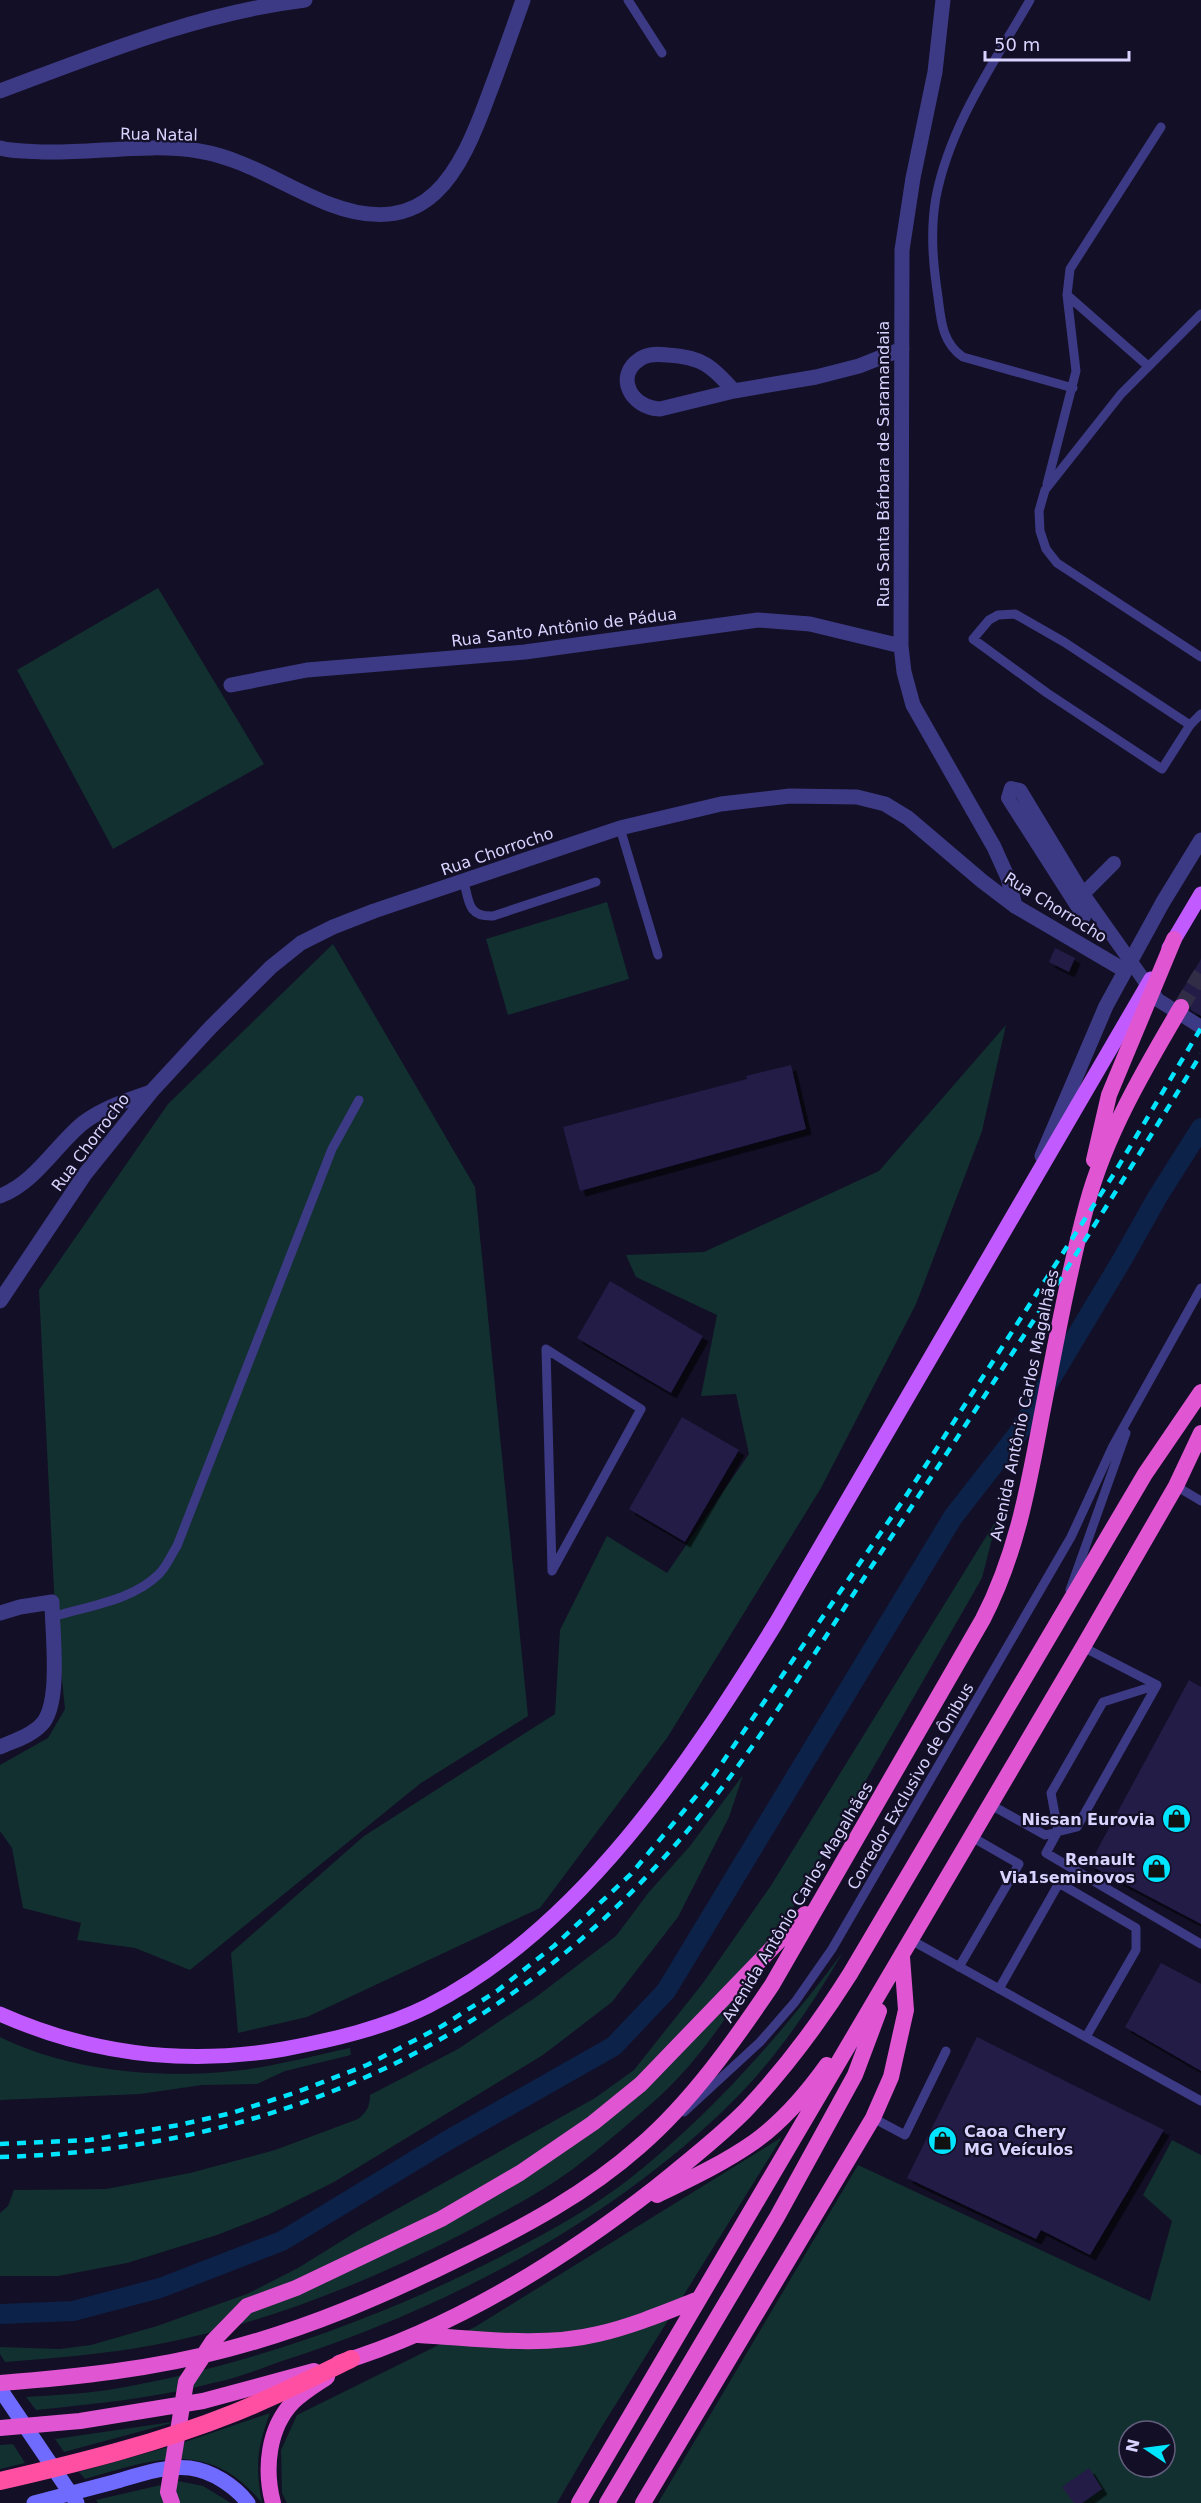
<svg xmlns="http://www.w3.org/2000/svg" width="1201" height="2503" font-family="'DejaVu Sans',sans-serif">
<style>
.green{fill:#12302f;fill-rule:evenodd}
.lines{fill:none;stroke-linecap:round;stroke-linejoin:round}
.canal{stroke:#0c2248;stroke-width:20}
.building{fill:#241b47;filter:url(#shadow)}
.trunk-tunnel{stroke:#312d47;stroke-width:16;stroke-dasharray:16 8;stroke-linecap:butt}
.service{stroke:#3d3a85;stroke-width:9}
.pedestrian{stroke:#3d3a85;stroke-width:14}
.minor{stroke:#3d3a85;stroke-width:15}
.tertiary{stroke:#3d3a85;stroke-width:15}
.secondary{stroke:#6f6bff;stroke-width:15}
.primary{stroke:#c25bff;stroke-width:15}
.trunk{stroke:#e055d1;stroke-width:16}
.motorway{stroke:#ff4fa3;stroke-width:18}
.rail{stroke:#00e5ff;stroke-width:4.5;stroke-dasharray:9 8;stroke-linecap:butt}
.labels{text-anchor:middle;stroke-width:4.5;stroke-linejoin:round;paint-order:stroke}
.street-label{font-size:16px;fill:#d9d4ff;stroke:#130f26}
.poi-label{font-size:16px;font-weight:bold;fill:#d9d4ff;stroke:#130f26;text-anchor:end}
</style>
<defs>
<filter id="shadow"><feDropShadow dx="5.5" dy="5.5" stdDeviation="0" flood-color="#0009"/></filter>
</defs>
<rect width="100%" height="100%" fill="#130f26"/>
<path class="green" d="M158 588 264 764 113 849 17 670Z
M607 902 629 979 508 1015 486 939Z
M333 944 475 1187 528 1716 421 1783 190 1970 135 1948 77 1940 81 1923 23 1908 12 1848 0 1831V1765L48 1738 65 1709 55 1610 39 1290 168 1104Z
M1006 1025 982 1131 916 1304 821 1488 667 1738 540 1908 307 2017 238 2033 231 1953 364 1836 555 1714 560 1630 607 1536 667 1573 749 1454 736 1394 701 1396 717 1315 636 1277 626 1255 704 1252 879 1171Z
M997 1519 982 1578 768 1951C737 2003 704 2055 660 2096 632 2121 603 2146 573 2169 539 2194 501 2213 464 2233 366 2283 262 2325 154 2345 105 2354 55 2358 5 2362L0 2354V2347L60 2349 91 2345 157 2326 247 2294 298 2268 356 2232 595 2098 634 2070 703 1983 770 1887Z
M743 1775 729 1817 678 1917 612 2002 543 2055 334 2182 268 2215 217 2235 127 2263 58 2276H0V2213L8 2206 14 2190 106 2189 190 2173 275 2150 358 2119C367 2112 370 2106 370 2095L458 2049 536 1997 616 1936 649 1892 690 1846Z
M843 1952C812 2005 778 2056 734 2100 615 2220 443 2310 282 2361 260 2369 237 2378 213 2383 156 2398 95 2404 36 2410L26 2397C53 2395 81 2394 108 2390 245 2367 376 2320 500 2257 544 2234 588 2211 628 2180 710 2116 781 2035 843 1952Z
M0 2037C68 2071 158 2079 233 2071 272 2067 312 2056 350 2048L351 2055 285 2071 257 2084 202 2085 140 2094 0 2100Z
M782 2137 601 2428 557 2503H287L282 2493 281 2450 297 2415 475 2327Z
M1172 2140 1201 2155V2503H658L858 2165 1150 2301 1172 2221 1143 2195ZM1129 2431H1165V2467H1129Z
M270 2413C257 2449 255 2465 262 2503 209 2438 155 2459 85 2479L79 2472 179 2444Z
M179 2421 64 2452 55 2439Z
M13 2444 25 2463 0 2469V2445Z
M178 2481 203 2486 231 2503H98L96 2500Z"/>
<g class="lines">
<path class="canal" d="M0 2314 73 2311 160 2288 282 2241 445 2142 614 2046 666 1991 953 1517 1017 1435 1122 1260 1158 1196 1201 1128"/>
</g>
<path class="building" d="M1055 948 1075 958 1069 972 1049 962Z
M1201 959V1016L1191 1010 1190 1002 1187 998 1178 997Z
M791 1065 806 1129 580 1191 563 1127 747 1079 746 1076Z
M610 1281 703 1336 671 1393 577 1338Z
M682 1417 739 1450 685 1542 629 1509Z
M1189 1680 1201 1687V1924L1089 1865Z
M1161 1963 1201 1984V2071L1125 2027Z
M977 2037 1164 2130 1090 2255 1041 2230 1036 2239 907 2178Z
M1089 2468 1102 2489 1082 2503H1074L1062 2487Z"/>
<g class="lines">
<path class="trunk-tunnel" d="M1181 1007 1201 974"/>
<path class="service" d="M628 0 662 53
M1030 0C994 63 950 125 936 197 930 231 933 264 938 297 941 320 942 343 963 357L1073 388
M1067 295 1148 366
M1201 314 1121 394 1045 490 1039 511 1040 531 1046 549 1057 563 1201 657
M1047 484 1076 371 1067 295 1070 269 1161 127
M1190 725 1064 642 1015 614 998 615 989 620 973 639 1047 693 1162 769 1190 725 1201 714
M620 828 658 955
M464 882C469 902 468 917 493 916L596 882
M546 1349 641 1409 552 1571
M546 1349 552 1569
M1176 1486 1201 1501
M1070 1590 1126 1433
M52 1617C87 1606 132 1601 159 1574 167 1566 171 1555 177 1546L332 1149 359 1100
M1157 1685 1103 1702 1051 1793 1058 1831 1046 1853 1201 1944
M991 1805 1045 1835 1077 1827 1157 1685 1083 1647
M911 1940 1201 2101
M959 1967 1019 1864 972 1837
M999 1989 1059 1883 1136 1928V1950L1086 2037
M684 2112 760 2042 795 2002 832 1949 1071 1537 1113 1446 1201 1288
M873 2118 905 2135 946 2051"/>
<path class="pedestrian" d="M1083 894 1114 863
M1084 917 1008 798 1011 788 1020 790 1083 894 1158 1000 1201 1027"/>
<path class="minor" d="M943 0 935 72 913 178 902 250 901 646 904 672 913 705 994 847 1008 878 1015 906
M0 91C99 54 199 13 305 0
M0 148C15 152 30 151 45 152 95 153 151 143 199 151 247 159 285 187 329 204 428 242 460 173 489 94 501 63 512 31 523 0
M734 391C712 366 702 357 668 355 659 354 648 353 640 359 614 376 631 408 660 409L734 391 816 377 859 366 902 349
M231 685 307 670 525 652 758 620 810 624 901 646
M0 1196C35 1183 55 1146 83 1123 103 1108 127 1100 151 1092
M0 1613 20 1607 52 1602C52 1632 62 1705 41 1725 31 1736 13 1741 0 1747"/>
<path class="tertiary" d="M1042 1156 1106 1006 1163 902 1201 840
M0 1301 85 1174 151 1092 210 1028 271 967 301 943 333 927 374 911 620 828 721 804 790 796 857 797 885 804 908 818 982 881 1015 906 1124 970"/>
<path class="secondary" d="M0 2389 77 2503
M34 2503C60 2496 87 2489 114 2482 138 2475 165 2465 190 2468 212 2471 235 2486 248 2503"/>
<path class="primary" d="M1169 948 1201 894
M0 2014C92 2055 185 2066 284 2049 332 2040 384 2028 428 2006 580 1929 689 1764 776 1623L1151 979"/>
<path class="trunk" d="M1094 1160 1109 1095 1174 939
M657 2195C690 2179 724 2163 754 2142 782 2122 807 2093 827 2065
M418 2335C476 2338 540 2348 598 2334 633 2326 666 2312 699 2299
M339 2363C454 2328 560 2262 655 2188 686 2163 717 2139 745 2111 785 2069 819 2023 850 1974L1145 1474 1201 1392
M0 2383C77 2377 154 2369 228 2349 309 2328 385 2295 460 2258 524 2227 587 2193 640 2146 691 2102 735 2040 772 1985L983 1619C1016 1555 1028 1489 1041 1419 1055 1347 1068 1275 1087 1204 1106 1134 1144 1070 1181 1007
M0 2428 80 2421 203 2401 314 2371
M172 2503 168 2492 186 2382 213 2341 247 2306 296 2288 441 2219 520 2173 593 2123 641 2084 805 1914
M273 2503C264 2469 268 2428 293 2402 303 2392 315 2385 327 2377
M579 2503 1083 1647 1176 1486 1201 1433
M607 2503 777 2217 855 2075 879 2011
M643 2503 873 2118 891 2077 906 2010 902 1957"/>
<path class="motorway" d="M0 2481C78 2463 159 2443 234 2413 274 2397 312 2378 351 2359"/>
<path class="rail" d="M0 2144 89 2140 179 2125 232 2113 297 2092 367 2065 442 2026 497 1991 554 1946 631 1874 713 1776 904 1499 1112 1177 1201 1028
M0 2157C265 2150 494 2050 670 1851 752 1759 815 1650 884 1548 993 1385 1099 1221 1201 1054"/>
</g>
<defs>
<symbol id="shop-disc" viewBox="-11 -11 22 22"><circle r="9.5" fill="#00e5ff" stroke="#130f26"/><path d="M-5-2.5h2.3a2.7 3.5 0 0 1 5.4 0H5L5.5 6h-11ZM-1.5-2.5h3a1.5 2.3 0 0 0-3 0Z" fill="#111"/></symbol>
</defs>
<g fill-rule="evenodd">
<use href="#shop-disc" x="1160" y="1802" width="33" height="33"/>
<use href="#shop-disc" x="1140" y="1852" width="33" height="33"/>
<use href="#shop-disc" x="926" y="2124" width="33" height="33"/>
</g>
<g class="labels">
<g class="street-label">
<text transform="translate(159 134) rotate(1)" y="6">Rua Natal</text>
<text transform="translate(883 464) rotate(-90)" y="6">Rua Santa Bárbara de Saramandaia</text>
<text transform="translate(564 627) rotate(-7)" y="6">Rua Santo Antônio de Pádua</text>
<text transform="translate(497 851) rotate(-19)" y="6">Rua Chorrocho</text>
<text transform="translate(1056 907) rotate(32)" y="6">Rua Chorrocho</text>
<text transform="translate(90 1142) rotate(-53)" y="6">Rua Chorrocho</text>
<text transform="translate(1024 1405) rotate(-78)" y="6">Avenida Antônio Carlos Magalhães</text>
<text transform="translate(910 1786) rotate(-60)" y="6">Corredor Exclusivo de Ônibus</text>
<text transform="translate(797 1902) rotate(-59)" y="6">Avenida Antônio Carlos Magalhães</text>
</g>
<g class="poi-label">
<text x="1155" y="1825">Nissan Eurovia</text>
<text x="1135" y="1865">Renault<tspan x="1135" dy="18">Via1seminovos</tspan></text>
<text x="964" y="2137" text-anchor="start">Caoa Chery<tspan x="964" dy="18">MG Veículos</tspan></text>
</g>
</g>
<g transform="translate(1147 2449) rotate(283)"><circle r="28" fill="#130f26" stroke="#625e7d" stroke-width="1.5"/>
<path d="M0-4.5L10 22L0 15L-10 22Z" fill="#00e5ff"/>
<text y="-9" font-size="16" font-weight="bold" text-anchor="middle" fill="#d9d4ff">N</text>
</g>
<path d="M985 51v9h144v-9" fill="none" stroke="#d9d4ff" stroke-width="3"/>
<text x="994" y="51" font-size="18" fill="#d9d4ff" stroke="#130f26" stroke-width="4.5" paint-order="stroke">50 m</text>
</svg>
